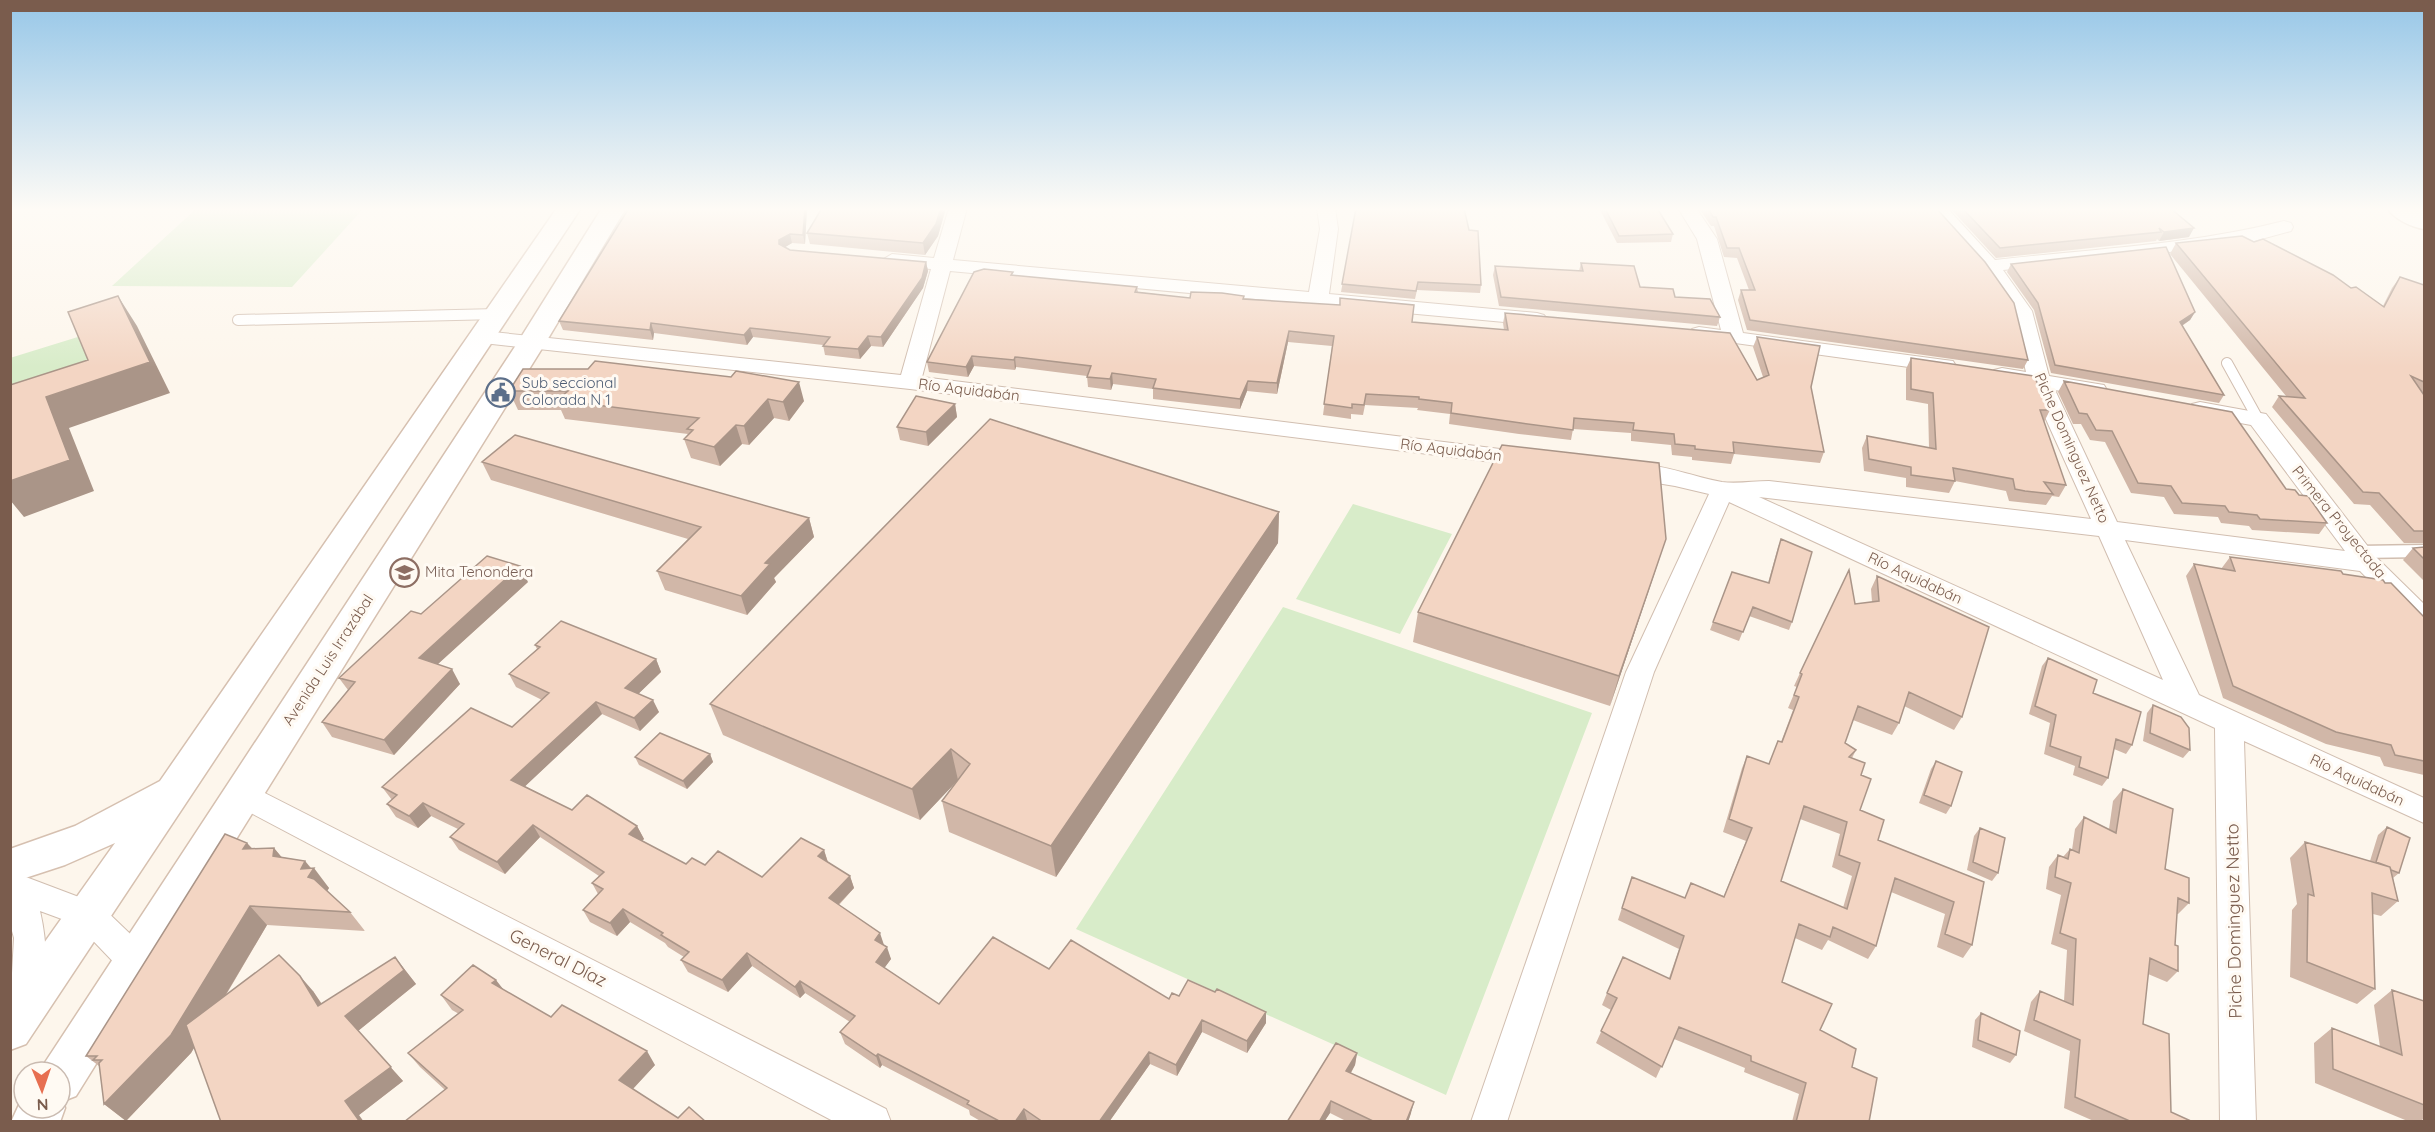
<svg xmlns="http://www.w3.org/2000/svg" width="2435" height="1132" font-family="Quicksand,sans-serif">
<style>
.green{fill:#d8ecc9}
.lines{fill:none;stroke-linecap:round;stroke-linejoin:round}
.lane-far1-casing{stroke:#d1beb0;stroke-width:12}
.lane-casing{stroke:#d1beb0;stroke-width:15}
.street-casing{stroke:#d1beb0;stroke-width:2}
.secondary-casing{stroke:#d6c0b0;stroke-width:3}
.lane-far1{stroke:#fff;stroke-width:10}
.lane{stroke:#fff;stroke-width:12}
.street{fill:#fff;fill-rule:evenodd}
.secondary{fill:#fff;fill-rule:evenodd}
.wall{fill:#d1b7a8;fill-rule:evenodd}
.shaded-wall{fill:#aa9588}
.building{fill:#f3d5c3;stroke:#aa9588;stroke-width:1.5;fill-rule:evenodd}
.labels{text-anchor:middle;stroke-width:6;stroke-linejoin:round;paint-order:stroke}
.service-label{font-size:15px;fill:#4e5e75;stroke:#fffaf3;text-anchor:start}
.street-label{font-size:15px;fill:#7a5c4d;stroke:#fffaf3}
.education-label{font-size:15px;fill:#785e54;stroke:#fffaf3;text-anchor:start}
.near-street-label{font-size:18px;fill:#7a5c4d;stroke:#fffaf3}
</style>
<rect width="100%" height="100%" fill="#fdf6ec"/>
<path class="green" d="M197 208H364L292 287 112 286Z
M81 336 110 391 11 424 10 358Z
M1353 504 1452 534 1400 634 1296 599Z
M1283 607 1592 713 1446 1095 1076 929Z"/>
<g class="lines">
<defs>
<path id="lane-far1" d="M238 320 498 314
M2227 363 2258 419"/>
<path id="lane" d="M2359 552 2424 551"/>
<path id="street" d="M949 208H967L953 260 1309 292 1320 229 1317 208H1335L1338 229 1329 294 1537 313 1544 315 1547 319 1544 323 1537 325 950 271 922 377 1532 453 1540 455 1544 460 1540 465 1532 467 910 389 483 343 476 341 472 337 476 333 483 331 901 375 931 269 892 266 882 260 892 254 934 258Z
M1678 208H1696L1717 239 1743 333 1945 360 1953 361 1956 366 1953 371 1945 372 1692 337 1689 333 1692 329 1699 327 1721 330 1697 239Z
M1927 208H1947L1995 260C2091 249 2190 245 2284 221L2291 223 2293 227 2291 231 2243 244 2003 270 2032 311 2049 376 2104 385 2107 390 2104 395 2096 397 2055 390 2117 522 2345 551 2251 425 2192 414 2189 409 2192 404 2200 402 2266 414 2376 557 2424 604V630L2415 627 2360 571 2125 540 2199 695 2424 798V823L2244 741 2256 1122H2220L2215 728 1729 502 1654 672 1507 1122H1471L1626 672 1709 494 1675 486 1620 477 1616 472 1620 467C1652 458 1690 477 1722 482 1737 484 1754 481 1769 481L2091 519 2031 386 1994 380 1991 375 1994 370 2002 368 2026 372 2012 311 1983 270ZM1759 497 2099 536 2163 680Z
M243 782 886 1109 891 1122H835L232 803 228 794 232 785Z
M10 871 100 905 147 950 152 961 147 972 135 976 123 972 78 925 40 911C47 941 50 983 37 1013L25 1018 13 1013 10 1008 14 938 10 924Z"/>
<path id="secondary" d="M557 208H581L26 1044 10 1050V991L115 843 65 865 10 883V849L75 826 160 781Z
M602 208H626L546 342 76 1096 63 1101 65 1108 60 1122H11L24 1094V1108H60V1072H40L44 1064 518 342Z
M2387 208H2417L2424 212V229C2412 227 2394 219 2387 208Z"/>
</defs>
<use href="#lane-far1" class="lane-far1-casing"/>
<use href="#lane" class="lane-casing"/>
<use href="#street" class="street-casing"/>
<use href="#secondary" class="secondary-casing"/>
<use href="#lane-far1" class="lane-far1"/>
<use href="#lane" class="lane"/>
<use href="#street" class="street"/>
<use href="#secondary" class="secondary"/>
</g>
<path class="wall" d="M807 208 805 244 792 243 785 247 790 250 926 262 928 271 923 288 883 347 871 346 860 359 825 355 823 345 753 337 747 345 654 333 653 340 563 330 559 321Z
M822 208H946L938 236 925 255 810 244 807 233Z
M1356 208 1481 285 1480 293 1417 290 1415 299 1341 292Z
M1599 208H1657L1673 234 1671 242 1617 243Z
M1699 208H1936L2028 360 2023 369 1747 330 1738 300 1741 290H1749L1737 258 1724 257 1714 226H1711Z
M1950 208H2170L2189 237 2159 241 2157 239 2156 241 1996 258Z
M2176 243 2351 288 2383 306 2392 288 2400 277 2424 285V543H2404L2370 505 2354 504 2272 407 2279 396H2286L2170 254Z
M1581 263 1640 287 1675 297 1720 317 1717 326 1499 306 1493 275 1495 266 1579 271Z
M2011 264 2195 312 2190 320 2182 326 2224 395 2219 403 2051 373 2034 310 2007 272Z
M1013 276 1137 287 1138 292 1190 298 1244 299 1412 322 1504 330 1503 323 1505 313 1757 380 1763 377 1753 347 1757 337 1811 387 1824 452 1820 463 1734 454 1731 464 1692 460V457L1672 455 1671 445 1631 441V433L1573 429 1571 440 1519 434 1449 424 1450 414 1417 410 1418 408 1365 405 1363 415 1351 414V419L1323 415 1332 346 1288 342 1277 394 1247 391 1240 409 1153 399V389L1113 384 1111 390 1088 387 1087 376 1016 367 1015 370 974 366 968 377 929 372 927 362Z
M1911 358 2050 410 2044 422 2066 485 2059 497 2052 496 2046 505 2009 501 2006 491 1955 481 1949 493 1906 487V478L1864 471 1862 448 1867 436 1929 448 1928 404 1906 400V369Z
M523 369 804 401 789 421 774 418 749 445 742 444 720 466 691 458 684 439 688 434 565 419 561 410H518L509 391Z
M2064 381 2299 495 2327 523 2319 534 2252 530 2249 526 2221 523 2218 517 2174 514 2164 497 2131 493 2105 442 2090 440 2081 424H2073L2058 392Z
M955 404 957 417 928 446 900 440 897 427Z
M482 462 809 518 814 537 774 578 776 582 747 615 665 590 657 571 688 539 491 480Z
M1279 512 1278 543 1056 877 949 832 942 801 956 782 920 820 723 735 710 704Z
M1781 539 1792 622 1789 630 1749 616 1739 641 1710 630 1732 572 1768 583 1778 547Z
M2424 547V581L2403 560 2413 548Z
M2230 557 2343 574 2385 583 2424 617V775L2384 766 2380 757 2326 744 2223 698 2186 576 2194 564 2221 569Z
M1656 569 1610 706 1413 642 1418 612Z
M1877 576 1962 717 1954 730 1904 706 1899 723 1892 735 1853 720 1845 743 1856 750 1852 758 1861 775 1860 810 1878 840 1984 882 1972 945 1963 958 1937 947 1945 914 1891 892 1876 946 1868 959 1828 940 1822 950 1795 938 1782 982 1820 1030 1852 1067 1869 1122H1792L1799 1094 1744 1072 1745 1068 1674 1039 1656 1078 1596 1043 1611 1010 1602 1005 1607 993 1669 978 1679 949 1618 920 1632 877 1685 898 1691 883 1724 896 1746 841 1723 832 1742 768 1747 756 1769 764 1778 741 1781 742 1793 710 1788 708 1797 687 1794 686 1800 673 1855 604 1872 602 1871 589ZM1800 819 1840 834 1832 867 1852 876 1843 908 1781 881Z
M528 582 438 664 460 684 394 755 332 737 322 722 348 690 339 678 421 614Z
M535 645 656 659 661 672 638 694 659 712 640 731 602 714 525 786 572 810 637 826 644 839 642 841 686 864 705 865 762 877 824 850 828 862 850 876 854 888 839 905 884 945 891 959 884 968 939 1004 1049 969 1169 999 1179 996 1215 992 1266 1012V1023L1247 1053 1202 1032 1177 1076 1150 1064 1109 1122H1029L1027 1120 1026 1122H982L970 1115 969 1110 882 1065 880 1068 845 1044 840 1032 850 1022 805 993 800 998 752 966 728 992 688 972 681 960 684 957 668 947 665 943 630 922 617 936 590 922 583 910 598 894 592 883 599 876 540 837 505 874 459 850 450 837 458 829 431 816 418 828 396 817 387 804 392 800 382 787 512 727 542 700 516 687 509 674 537 649Z
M2048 658 2093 693 2132 745 2126 754 2114 749 2108 778 2102 786 2073 775 2075 766 2044 754 2050 723 2029 714 2042 666Z
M2153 705 2190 750 2183 758 2143 741 2147 713Z
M710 754 713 762 687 789 639 765 635 757Z
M1936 761 1951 806 1946 814 1919 803 1931 769Z
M2123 789 2165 869 2189 903 2178 914H2177L2175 945 2178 971 2167 982 2148 974 2143 1024 2171 1112 2193 1122H2096L2064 1108 2070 1051 2024 1031 2031 1002 2040 991 2064 1001 2067 950 2051 944 2061 895 2046 889 2049 867 2058 855 2063 857 2070 849 2072 850 2075 829 2084 817 2109 829 2113 801Z
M2387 827 2399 873 2393 878 2398 901 2381 916 2373 914 2375 989 2357 1004 2290 977 2292 910 2297 904 2290 858 2305 842 2370 861 2378 835Z
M1980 828 1998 873 1992 881 1967 870 1974 836Z
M247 843 252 848H274L281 857 305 861 329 888 327 891 350 912 365 931 267 925 226 995 313 991 322 1004 395 957 416 984 358 1031 403 1081 359 1115 194 1048 191 1053 126 1121 104 1104 99 1066 86 1056Z
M503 990 551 1017 655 1065 633 1089 678 1118 445 1090 420 1067 408 1053 459 1014 452 1010 441 995Z
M2392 990 2424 1001V1118L2420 1122H2410L2315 1083 2314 1043 2332 1028 2380 1047 2374 1005Z
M1981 1013 2016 1055 2010 1063 1972 1047 1975 1020Z
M1357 1053 1355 1065 1351 1073 1411 1113 1408 1122H1348L1330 1113 1324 1122H1287Z"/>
<path class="shaded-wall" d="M805 208H807L805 244 803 235Z
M941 208H946L938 236 925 255 923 243Z
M2194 228 2189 237 2159 241 2164 232Z
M790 234 792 243 782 249 779 244V240Z
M926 262 928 271 923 288 883 347 881 337Z
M118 296 137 326 170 393 69 428 94 491 24 517 10 500V481L46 397 150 362Z
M2195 312 2190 320 2175 330 2180 322Z
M651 323 654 333 653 340 650 330Z
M750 328 753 337 747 345 744 335Z
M1289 331 1288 342 1277 394V383Z
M868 336 871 346 860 359 858 349Z
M972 356 974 366 968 377 966 367Z
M1015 357 1016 367 1015 370 1014 360Z
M1112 373 1113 384 1111 390 1110 379Z
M1248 381 1247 391 1240 409V399Z
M799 382 804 401 789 421 783 402Z
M768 399 774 418 749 445 744 426Z
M955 404 957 417 928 446 926 432Z
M736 425 742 444 720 466 714 447Z
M1279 512 1278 543 1056 877 1051 846Z
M809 518 814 537 774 578 776 582 747 615 741 596 765 563Z
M1666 539 1656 569 1610 706 1619 676Z
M520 566 528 582 428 673 419 658Z
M656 659 661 672 631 701 625 688Z
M452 669 460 684 394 755 384 740Z
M653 700 659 712 640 731 634 718Z
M596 702 602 714 519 792 511 780Z
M951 749 958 780 920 820 912 789Z
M710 754 713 762 687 789 683 781Z
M423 803 431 816 418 828 409 816Z
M533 825 540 837 505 874 497 862Z
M637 826 644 839 636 846 629 834Z
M247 843 264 863 243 849Z
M274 848 290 867 273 856Z
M824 850 828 863 818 856Z
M305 861 312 870 314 868 329 888 324 896 301 869Z
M850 876 854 888 833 910 829 898Z
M250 906 267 925 191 1053 126 1121 104 1104Z
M623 909 630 922 617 936 610 923Z
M880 933 884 945 875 940Z
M887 947 891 959 880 974 876 962Z
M747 953 752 966 728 992 722 980Z
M395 957 416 984 358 1031 403 1081 359 1115 364 1122H360L345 1101V1016Z
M300 976 313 991 332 1020 318 1006Z
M496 980 507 994 492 983Z
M800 981 805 993 800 998 795 987Z
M1266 1012V1023L1247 1053V1041Z
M1202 1020V1032L1177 1076 1176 1065Z
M647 1051 655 1065 629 1093 619 1080Z
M1149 1052 1150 1064 1109 1122H1099Z
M1357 1053 1355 1065 1345 1083 1346 1071Z
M878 1054 882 1065 880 1068 876 1056Z
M1331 1101 1330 1113 1324 1122H1319Z
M1414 1102 1411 1113 1408 1122H1406Z
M1024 1109 1027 1120 1026 1122H1015Z"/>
<path class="building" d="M629 208H805L803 235 790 234 779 240V244L790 250 926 262 922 278 881 337 868 336 858 349 823 346 830 337 750 328 744 335 651 323 650 330 559 321Z
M822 208H941L936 224 923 243 807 233Z
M1356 208H1464L1469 230 1478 231 1481 285 1418 282 1416 291 1342 284Z
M1605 208H1657L1673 234 1619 236Z
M1708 208H1936L1985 262 2014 303 2028 360 1750 320 1741 290H1755L1739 248H1727L1716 217H1713Z
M1962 208H2170L2194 228 2164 232 2159 228 2161 232 2000 248Z
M2242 236 2254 242 2263 239 2333 275 2351 288 2356 287 2384 307 2400 277 2424 285V382L2411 376 2424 395V531H2414L2379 493 2363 492 2279 396 2305 398 2176 243Z
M2166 247 2195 312 2180 322 2224 395 2055 365 2038 303 2011 264Z
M1581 263 1634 266 1640 287 1673 289 1675 297 1710 299 1720 317 1501 297 1495 266 1583 271Z
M984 269 1013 272 1011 275 1137 287 1135 292 1190 298 1191 292 1222 293 1244 296 1243 299 1340 305V298L1414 305 1412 322 1508 330 1505 313 1730 333 1757 380 1769 375 1757 337 1820 346 1811 387 1824 452 1733 442 1734 453 1695 449V446L1675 444 1674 434 1633 430 1634 423 1574 418 1573 430 1521 423 1451 413 1452 403 1419 399V397L1366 394 1364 405 1352 404V408L1324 404 1334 336 1289 331 1277 383 1248 381 1240 399 1153 388 1156 379 1112 373 1110 379 1087 377 1091 366 1015 357 1014 360 972 356 966 367 927 362 974 272Z
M118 296 150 362 46 397 70 460 10 481V385L88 360 68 312Z
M1911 358 2034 376 2050 410H2040L2066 485 2044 482 2053 494 2025 491 2015 489 2013 479 1953 468 1955 481 1911 475V467L1869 459 1867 436 1936 449 1933 393 1911 389Z
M595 361 731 377 736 371 799 382 783 402 768 399 744 426 736 425 714 447 684 439 693 430 687 429 699 418 557 400 568 391H509L523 369H588Z
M2064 381 2232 412 2286 489 2295 490 2299 495 2308 496 2327 523 2260 519 2257 515 2229 512 2225 506 2182 503 2171 486 2138 483 2112 431 2096 430 2087 414 2079 413Z
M916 396 955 404 926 432 897 427Z
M990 419 1279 512 1051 846 942 801 970 764 951 749 912 789 710 704Z
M515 435 809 518 765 563 770 564 741 596 657 571 701 527 482 462Z
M1502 445 1659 463 1666 539 1619 676 1418 612Z
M1781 539 1812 552 1792 622 1753 607 1743 632 1713 622 1732 572 1769 583Z
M2424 547V559L2413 548Z
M487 556 520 566 419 658 452 669 384 740 322 722 355 682 339 678 411 611 421 614Z
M2230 557 2341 571 2343 574 2383 580 2385 583H2391L2424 617V761L2395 755 2391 745 2336 732 2233 686 2194 564 2235 571Z
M1849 570 1855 604 1879 601 1877 576 1989 627 1962 717 1909 692 1899 723 1858 706 1845 743 1856 750 1849 757 1865 763 1861 775 1871 779 1860 810 1884 820 1878 840 1984 882 1972 945 1945 934 1954 902 1895 878 1876 946 1833 927 1830 937 1799 924 1782 982 1832 1004 1820 1030 1856 1049 1852 1067 1877 1078 1869 1122H1796L1806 1083 1751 1061V1056L1679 1027 1662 1067 1601 1031 1617 998 1607 993 1623 957 1670 979 1684 936 1622 908 1632 877 1685 898 1691 883 1724 897 1752 828 1729 819 1747 756 1769 764 1778 741 1782 742 1799 697 1794 695 1802 674 1800 673ZM1804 806 1847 822 1839 855 1860 863 1847 909 1781 881Z
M561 621 656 659 625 688 653 700 634 718 596 702 511 780 572 810 587 795 637 826 629 834 686 864 692 858 705 865 718 851 762 877 801 838 824 850 818 856 850 876 829 898 880 933 875 940 887 947 876 962 939 1004 993 937 1049 969 1071 940 1169 999 1172 993 1179 996 1188 980 1215 992 1217 989 1266 1012 1247 1041 1202 1020 1176 1065 1149 1052 1099 1122H1043L1024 1109 1015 1122H1001L967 1104 969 1101 878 1054 876 1056 840 1032 855 1016 800 981 795 987 747 953 722 980 681 960 689 952 661 935 663 933 623 909 610 923 583 910 603 889 592 883 604 872 533 825 497 862 450 837 464 824 423 803 409 816 387 804 397 795 382 787 471 708 512 727 549 693 509 674 540 647 535 645Z
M2048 658 2097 680 2093 693 2141 712 2132 745 2116 739 2108 778 2079 767 2081 757 2050 746 2056 715 2035 706Z
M2153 705 2181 717 2189 728 2190 750 2150 733Z
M660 733 710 754 683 781 635 757Z
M1936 761 1962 772 1951 806 1924 795Z
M2123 789 2173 809 2165 869 2189 878V903L2178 898 2175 945 2178 946V971L2150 958 2143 1024 2169 1034 2171 1112 2193 1122H2132L2075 1097 2080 1040 2034 1020 2040 991 2073 1005 2076 939 2060 933 2071 883 2055 877 2058 855 2068 859 2070 849 2079 853 2084 817 2116 833Z
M2387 827 2410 838 2399 873 2391 870 2390 867 2376 862Z
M1980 828 2005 838 1998 873 1973 862Z
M225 834 247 843 243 849 274 848 273 856 305 861 301 869 314 868 308 877 314 879 350 912 250 906 171 1035 104 1104 99 1063 102 1060H93L97 1056H86Z
M2305 842 2390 867 2398 901 2372 893 2375 989 2307 962 2308 894 2314 896Z
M279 955 300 976 318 1006 395 957 404 970 345 1016 391 1067 345 1101 360 1122H221L186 1025Z
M473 965 496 980 492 983 551 1017 562 1005 647 1051 619 1080 678 1118 689 1107 706 1122H404L447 1088 408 1053 463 1010 441 995Z
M2392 990 2424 1001V1105L2333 1069 2332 1028 2402 1055Z
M1981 1013 2020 1031 2016 1055 1978 1040Z
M1336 1043 1357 1053 1346 1071 1414 1102 1406 1122H1375L1331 1101 1319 1122H1287Z"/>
<linearGradient id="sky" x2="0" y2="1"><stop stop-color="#97c7e8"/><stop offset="0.57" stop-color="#fefbf6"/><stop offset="1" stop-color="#fefbf6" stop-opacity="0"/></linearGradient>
<rect width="2435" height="367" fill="url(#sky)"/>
<defs>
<symbol id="civic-ring" viewBox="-11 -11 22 22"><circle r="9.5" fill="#fffaf3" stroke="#5c6f8a" stroke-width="1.5"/><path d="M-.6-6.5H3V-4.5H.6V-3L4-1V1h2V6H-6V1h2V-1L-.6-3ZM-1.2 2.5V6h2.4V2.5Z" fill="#5c6f8a"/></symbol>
<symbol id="school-ring" viewBox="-11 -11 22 22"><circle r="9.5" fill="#fffaf3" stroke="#8d6e63" stroke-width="1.5"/><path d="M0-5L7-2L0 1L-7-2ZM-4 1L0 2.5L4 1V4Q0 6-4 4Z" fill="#8d6e63"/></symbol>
</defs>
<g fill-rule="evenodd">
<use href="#civic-ring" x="484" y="376" width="33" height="33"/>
<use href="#school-ring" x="388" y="556" width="33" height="33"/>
</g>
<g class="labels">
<g class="service-label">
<text x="522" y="388">Sub seccional<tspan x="522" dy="17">Colorada N 1</tspan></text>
</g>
<g class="street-label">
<text transform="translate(969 390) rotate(7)" y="5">Río Aquidabán</text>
<text transform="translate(2072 448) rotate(66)" y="5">Piche Dominguez Netto</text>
<text transform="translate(1451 450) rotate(7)" y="5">Río Aquidabán</text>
<text transform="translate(2339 522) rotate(51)" y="5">Primera Proyectada</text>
<text transform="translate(1915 578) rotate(25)" y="5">Río Aquidabán</text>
<text transform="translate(328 660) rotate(-57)" y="5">Avenida Luis Irrazábal</text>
<text transform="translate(2357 780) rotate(25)" y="5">Río Aquidabán</text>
</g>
<g class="education-label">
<text x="425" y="577">Mita Tenondera</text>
</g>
<g class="near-street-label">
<text transform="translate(2234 921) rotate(-91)" y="6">Piche Dominguez Netto</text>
<text transform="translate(558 958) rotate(27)" y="6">General Díaz</text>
</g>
</g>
<rect width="2435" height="1132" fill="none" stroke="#7a5c4d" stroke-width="24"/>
<g transform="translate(42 1090) rotate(178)"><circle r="28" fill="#fffaf3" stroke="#cabbb1" stroke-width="1.5"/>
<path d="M0-4.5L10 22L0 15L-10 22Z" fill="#e76f51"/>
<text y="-9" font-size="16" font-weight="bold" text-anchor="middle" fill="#7a5c4d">N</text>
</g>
</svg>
